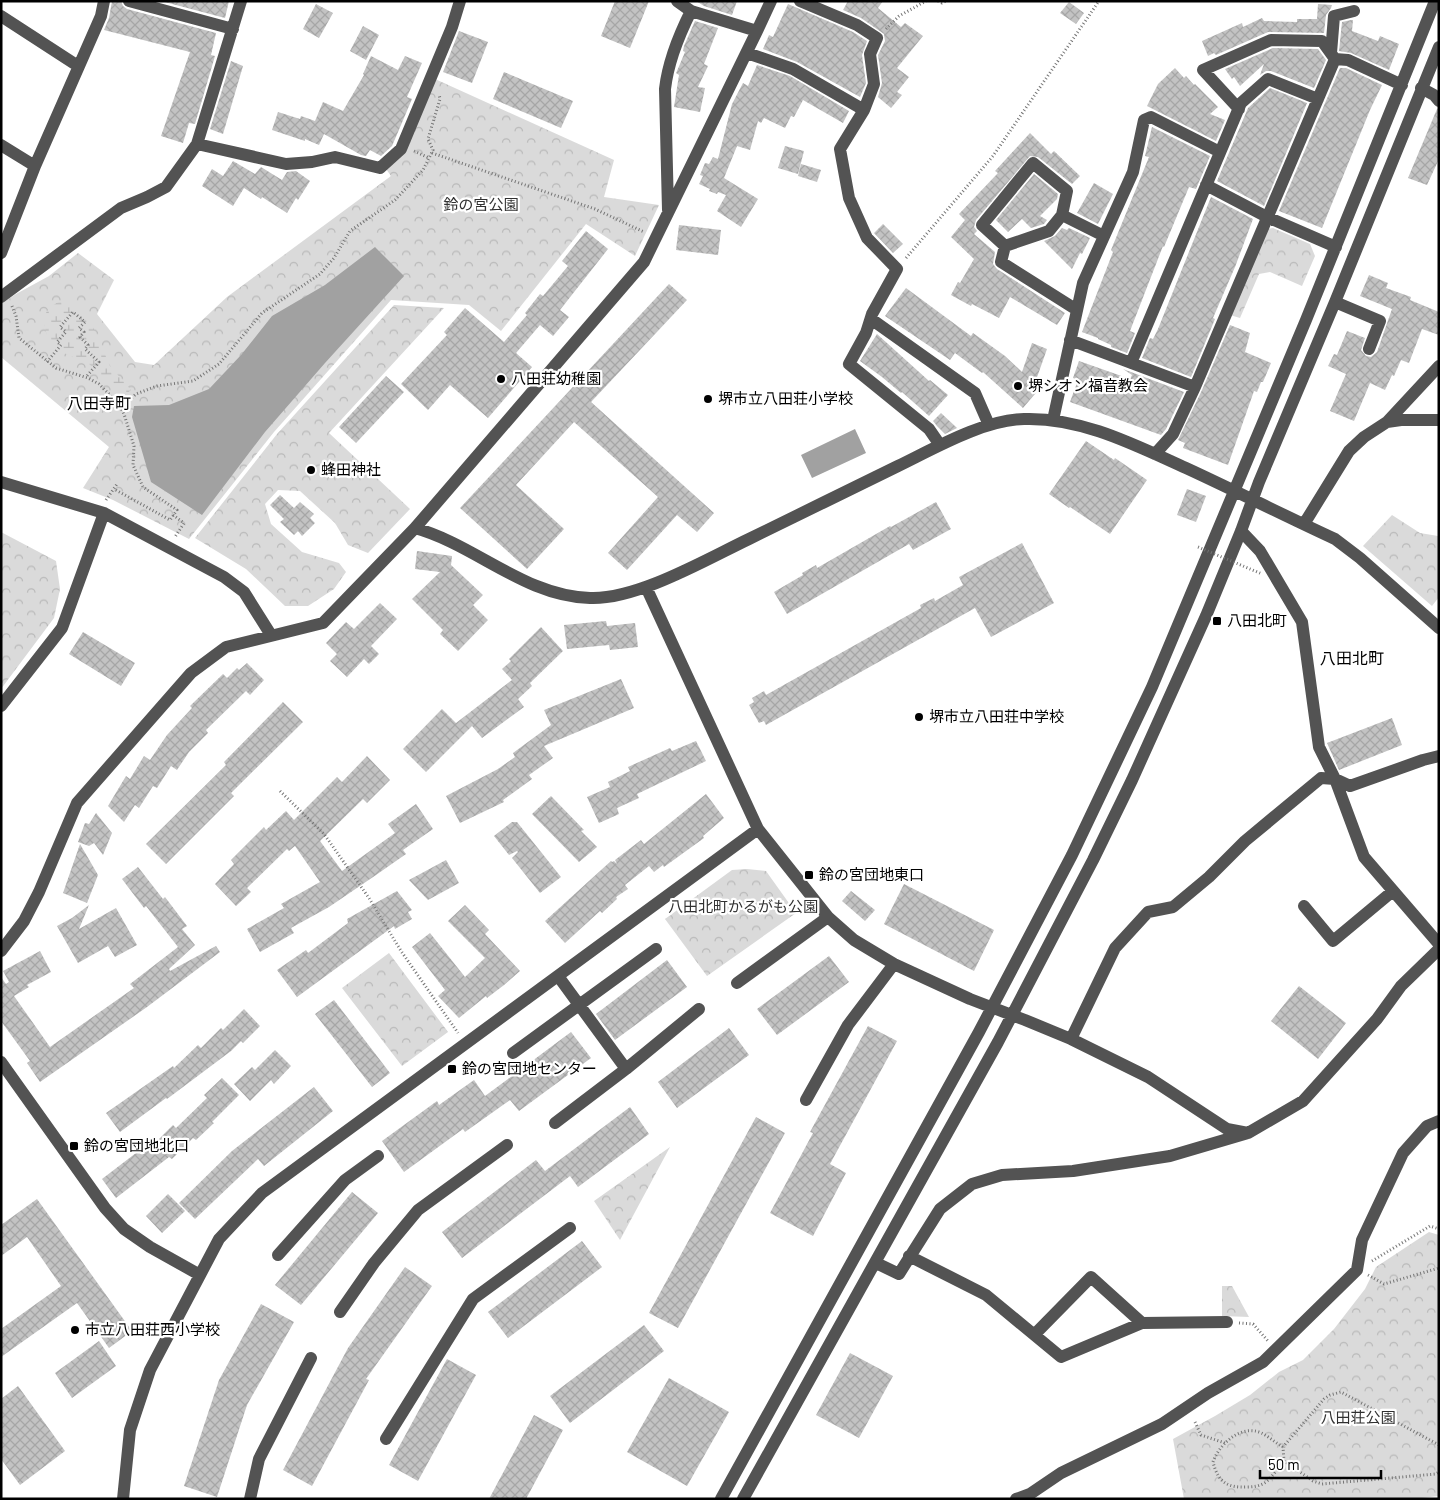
<svg xmlns="http://www.w3.org/2000/svg" width="1440" height="1500" font-family="Barlow,'Noto Sans JP',sans-serif">
<style>
.forest{fill:url(#forest-crowns)}
.wetland{fill:url(#wetland-marsh)}
.water{fill:#a1a1a1}
.building{fill:url(#building-cross-hatch)}
.lines{fill:none;stroke-linecap:round;stroke-linejoin:round}
.path{stroke:#757575;stroke-width:3;stroke-dasharray:1 2.5;stroke-linecap:butt}
.minor{stroke:#535353;stroke-width:12}
.path-bridge{stroke:#757575;stroke-width:3;stroke-dasharray:1 2.5;stroke-linecap:butt}
.poi-dot{fill:#000;stroke:#fff;stroke-width:2}
.labels{text-anchor:middle;stroke-width:4.5;stroke-linejoin:round;paint-order:stroke}
.park-label{font-size:15px;fill:#313131;stroke:#fff}
.poi-label{font-size:15px;fill:#000;stroke:#fff;text-anchor:start}
.neighbourhood-label{font-size:16px;fill:#000;stroke:#fff}
</style>
<defs>
<pattern id="forest-crowns" width="20" height="18" patternUnits="userSpaceOnUse" patternTransform="scale(1.25)"><rect width="20" height="18" fill="#dadada"/><path d="M2 6a3 3 0 1 1 6 0M12 15a3 3 0 1 1 6 0" fill="none" stroke="#b9b9b9"/></pattern>
<pattern id="wetland-marsh" width="20" height="14" patternUnits="userSpaceOnUse" patternTransform="scale(1.25)"><rect width="20" height="14" fill="#dadada"/><path d="M1 5h8M5 5V1M11 12h8M15 12V8" fill="none" stroke="#b9b9b9"/></pattern>
<pattern id="building-cross-hatch" width="8" height="8" patternUnits="userSpaceOnUse" patternTransform="scale(1.25)"><rect width="8" height="8" fill="#c3c3c3"/><path d="M0 0l8 8M0 8l8-8" fill="none" stroke="#a6a6a6"/></pattern>
</defs>
<rect width="100%" height="100%" fill="#fff"/>
<path class="forest" d="M435 79 614 160 604 197 659 205 635 256 586 224 501 331 469 305 391 300 274 432 189 539 113 500 83 488 109 447 1 357V304L16 294 49 276 78 253 114 280 97 314 135 362 154 365 227 297 391 176 386 169Z
M1273 228 1310 244 1315 256 1302 286 1270 272 1259 274 1240 318 1230 315 1267 229Z
M394 305 444 308 329 433 410 509 368 553 348 545 335 523 300 491 278 490 265 504 271 524 302 552 339 563 346 572 334 589 308 606H285L246 569 195 538 277 434Z
M1392 515 1420 533 1438 536 1439 517V597L1432 606 1363 546Z
M1 532 56 561 60 589 54 618 1 689Z
M747 869 766 871 796 913 707 976 665 919 732 870Z
M389 953 448 1032 402 1066 342 988Z
M670 1147 620 1240 594 1201Z
M1429 1232 1439 1235V1496L1414 1499H1184L1173 1439 1215 1416 1250 1395 1279 1372 1303 1360 1334 1329 1365 1289 1376 1267Z
M1222 1286H1232L1249 1317 1222 1316Z"/>
<path class="wetland" d="M63 300 73 304 87 314 110 366 131 390 124 396 88 363 52 348 50 346C44 323 37 311 63 300Z"/>
<path class="water" d="M375 247 404 276 325 363 265 432 202 515 151 482 132 417 134 406 169 405 209 389 241 355 272 316 325 285Z
M855 429 866 453 812 478 801 455Z"/>
<path class="building" d="M112 1H121L123 6 127 9 216 33 211 55 215 56 195 124 189 123 183 143 161 136 190 52 104 30 109 18Z
M161 1H229L225 18Z
M615 1H649L630 48 601 36Z
M696 1H737L732 15 704 6Z
M848 1H883L878 8 901 27 905 23 923 36 897 68 909 77 897 92 902 95 891 108 878 97 882 83 878 55 885 41 884 34 861 18 843 10Z
M1069 2 1084 13 1076 24 1060 13Z
M316 4 333 13 319 38 303 29Z
M788 4 853 32 867 41 862 55 866 83 860 97 797 62 763 49 769 35 773 37Z
M1318 4 1332 5 1331 8 1326 15 1324 33 1268 32 1216 55 1214 53 1208 56 1202 41 1242 23 1243 27 1262 18 1264 21 1297 22V19H1317Z
M1351 20H1353L1352 31 1378 41 1380 36 1399 44 1389 70 1351 53 1339 51 1342 22Z
M695 21 718 28 704 64 708 66 698 87 705 88 700 112 674 107 679 75 676 73 677 71 685 52 683 51 684 46Z
M363 26 379 35 366 60 350 51Z
M459 31 488 42 472 83 443 72Z
M1273 48 1318 49 1326 60 1314 88 1271 71H1266L1260 75 1264 64 1240 86 1234 77 1232 79 1225 69Z
M371 56 398 70 405 56 422 63 407 97 412 99 401 125 392 146 381 156 370 150 366 156 361 155 324 134 319 145 305 139V141L272 130 278 112 300 119 301 116 315 121 323 102 343 111 364 75 363 74Z
M231 61 243 66 223 134 210 129Z
M757 65 790 76 849 111 843 123 803 100 794 117 791 116 785 128 764 118 761 123 758 121 750 150 737 146 724 178 758 199 741 227 717 211 726 195 718 192 717 194 709 191 710 189 699 184 703 176 700 175 705 163 709 164 713 157 718 159 732 104 743 83 748 86Z
M1175 68 1184 78 1186 76 1194 85 1195 84 1218 107 1210 114 1225 120 1216 141 1147 106 1158 84Z
M1340 68H1346L1382 85 1370 110 1322 228 1279 211Z
M504 72 573 101 561 128 493 99Z
M1270 88 1307 103 1264 206 1217 181 1248 108Z
M1437 109H1439V159L1427 185 1408 178Z
M1152 127 1210 156 1196 189 1189 187 1164 247 1163 246 1130 331 1135 333 1127 353 1111 347V345L1098 339V338L1082 332 1113 252 1111 250 1149 157 1145 156Z
M1030 133 1051 154 1054 151 1080 176 1072 184 1038 157 1030 156 976 220 974 227 977 231 974 234 995 252 993 264 997 269 1065 313 1057 325 1010 297 999 318 972 304 971 306 951 295 958 282 960 283 974 259 951 237 965 220 959 214 998 173 995 171Z
M785 146 804 151 798 174 778 168Z
M233 161 255 174 261 167 282 180 287 172 296 171 310 181 298 200 296 198 287 213 262 197 261 199 244 188 233 206 202 186 212 169 223 176Z
M801 164 821 170 817 182 798 176Z
M1034 174 1058 194 1057 199 1040 216 1047 220 1044 224 1031 228 1022 219 1008 232 996 220Z
M1094 183 1113 194 1098 224 1077 213Z
M1211 197 1253 219 1235 267 1213 318 1215 319 1191 377 1142 358 1150 338 1153 339 1158 329Z
M883 224 903 244 893 253 874 233Z
M679 225 721 230 718 255 676 250Z
M1062 228 1067 230 1069 228 1090 238 1082 254 1080 253 1072 269 1044 241 1055 236Z
M586 231 608 249 560 310 569 317 553 336 540 325 516 353 532 367 488 418 450 385 428 410 401 384 447 335 444 332 465 308 504 342 527 315 525 313 540 294 543 296 568 266 562 261Z
M1369 275 1388 283 1386 288 1411 297 1410 300 1439 312V335L1422 329 1409 363 1401 360 1394 376 1392 375 1385 390 1370 383 1354 421 1330 411 1346 374 1328 366 1334 354 1337 355 1347 331 1365 338 1361 350 1366 356 1371 357 1377 352 1392 309 1360 296Z
M669 284 687 300 591 402 714 513 697 532 677 515 627 570 608 553 658 497 574 422 516 485 564 529 527 569 460 508Z
M906 288 971 336 973 333 1005 356 1022 372 1032 343 1047 349 1035 383 1040 388 1023 408 983 372 982 373 955 353 950 360 885 316Z
M1230 325 1250 333 1245 352 1271 363 1263 382H1261L1257 392 1254 391 1228 465 1183 448 1185 443 1178 440 1202 390Z
M877 334 929 381 930 380 948 395 929 416 902 392 901 393 882 377 860 361Z
M1079 361 1130 379 1132 375 1123 369 1184 392 1166 429 1161 435 1070 402 1078 380 1073 378Z
M386 376 404 392 356 443 339 427Z
M941 413 957 428 945 434 937 426 933 421Z
M1086 441 1114 460 1115 458 1147 480 1110 534 1070 507 1069 508 1049 494Z
M1187 489 1206 496 1196 522 1177 515Z
M280 495 294 508 300 502 314 514 310 518 315 523 302 536 298 531 294 535 280 522 284 519 270 505Z
M936 502 951 529 913 550 909 544 787 614 774 592 803 575 802 573 816 565 817 568 890 526 891 527Z
M1022 543 1054 603 991 637 975 608 766 725 764 721 759 723 749 705 754 702 752 698 764 691 766 695 921 608 920 605 934 598 935 601 963 585 959 577Z
M417 551 452 556 451 565 483 595 473 605 488 620 458 651 440 634 443 630 412 599 440 572 415 569Z
M380 603 397 619 371 646 379 654 369 664 364 659 347 677 330 661 337 654 326 643 346 622 354 629Z
M606 621 607 626 635 623 638 647 610 650 609 645 567 649 564 625Z
M541 627 563 651 530 683 532 686 518 699 524 707 482 738 472 726 426 772 403 749 442 709 456 723 512 680 502 669 511 661 509 659Z
M83 632 135 663 121 686 69 654Z
M247 663 264 680 250 695 246 691 206 730 208 733 189 752 177 770 171 766 157 788 153 786 139 808 135 805 124 822 108 806 126 776 130 779 144 756 150 760 167 735 192 708 190 706 223 674 227 678 237 668 239 670Z
M621 679 634 708 544 746 553 758 529 775 532 779 503 800 504 802 460 823 446 796 498 769 515 757 513 753 551 725 544 710Z
M283 702 303 722 231 793 234 796 166 864 146 844 226 765 224 762Z
M1392 718 1402 745 1339 770 1327 743Z
M696 741 706 761 637 794 639 798 617 808 619 814 599 823 587 797 610 787 608 782 630 771 628 767 670 748 672 751Z
M367 756 390 780 367 803 363 799 320 841 342 871 395 833 388 824 416 804 433 829 403 850 406 854 376 875 329 907 291 928 294 933 260 952 247 929 284 908 281 904 320 882 295 846 289 851 287 849 247 888 251 892 236 906 215 884 234 864 231 860 264 827 266 830 286 811 294 820 337 777 342 782Z
M706 794 724 818 703 836 704 838 664 867 663 865 654 872 649 866 625 885 628 889 616 897 617 899 602 913 600 911 565 943 545 921 611 861 612 862 614 861 617 864 615 860 641 840 644 844Z
M551 796 584 830 581 831 597 847 579 862 532 814Z
M96 813 112 833 103 855 94 843 89 846 78 842 85 823 89 824Z
M512 822H517L561 877 540 893 512 858 518 852 517 851 509 855 494 836Z
M80 844 98 875 87 903 63 893Z
M446 860 459 883 428 900 409 880Z
M138 867 163 899 165 897 187 926 182 929 195 945 169 969 170 971 216 946 220 952 147 1007 40 1082 27 1063 30 1061 1 1021V977L6 984 9 982 3 971 40 951 51 972 27 985 29 987 14 996 50 1047 134 988 130 984 178 947 146 906 144 908 122 879Z
M904 884 994 930 974 971 884 924Z
M397 891 412 910 408 912 412 919 395 929 394 926 297 997 277 970 306 950 308 953 348 923 347 919Z
M851 891 875 910 865 921 842 901Z
M89 905 79 929 116 908 137 945 115 957 108 946 78 963 57 926 72 918Z
M465 905 489 930 485 934 520 971 504 985 487 998 486 996 459 1018 438 996 445 990 412 947 430 933 465 977 485 958 448 921Z
M829 956 849 982 777 1035 757 1009Z
M667 960 687 987 615 1040 596 1014Z
M1299 986 1346 1023 1318 1059 1271 1021Z
M334 1000 390 1073 372 1087 315 1014Z
M244 1009 260 1026 243 1043 241 1041 231 1051 167 1099 166 1098 120 1132 106 1113 173 1066 174 1068 198 1045 201 1048 221 1028 223 1030Z
M868 1026 897 1041 830 1164 846 1173 813 1236 770 1213 813 1133 810 1132Z
M729 1028 749 1055 677 1108 658 1082Z
M571 1032 591 1058 519 1111 510 1100 465 1132 463 1129 404 1172 382 1141 437 1101 439 1105 474 1080 485 1096Z
M275 1050 291 1066 274 1084 271 1080 250 1101 234 1084 252 1067 255 1070Z
M222 1078 239 1095 212 1122 214 1123 196 1140 193 1138 172 1159 169 1157 116 1198 102 1179 149 1143 152 1146 173 1125 176 1128 207 1098 204 1095Z
M314 1087 333 1111 264 1166 258 1159 195 1219 179 1203 232 1151Z
M630 1107 649 1134 578 1187 570 1176 462 1258 442 1232 536 1160 545 1171Z
M756 1117 785 1133 678 1328 649 1313Z
M352 1192 378 1213 301 1305 275 1285Z
M168 1194 185 1211 162 1233 146 1216Z
M37 1199 132 1331 109 1348 77 1303 1 1357V1329L61 1286 27 1237 1 1256V1225Z
M582 1241 602 1267 508 1338 488 1312Z
M405 1267 432 1286 366 1379 369 1380 312 1486 283 1470 348 1348Z
M261 1304 294 1322 247 1405 217 1497 184 1486 219 1380Z
M644 1325 664 1351 570 1423 550 1396Z
M99 1341 116 1366 72 1398 55 1373Z
M850 1353 893 1376 859 1438 816 1415Z
M447 1359 476 1375 418 1481 389 1465Z
M669 1378 729 1412 687 1486 627 1452Z
M18 1386 65 1451 20 1485 1 1459V1399Z
M534 1415 563 1430 526 1499H489Z"/>
<g class="lines">
<path class="path" d="M938 1 942 3 946 1
M886 29 899 16 926 1
M414 151 429 158
M432 153 595 209 644 232
M906 258 993 156 1099 1
M12 306 16 316 19 338 56 368 88 378 99 384 119 404 124 414 134 446 133 465 143 487 177 510 170 520 114 489
M47 362 61 345 57 342 66 332 60 327 73 312 85 322 79 328 84 332 80 337 88 345 85 349 99 362 86 377
M121 407 136 394 157 386 193 381 219 364 262 313 320 274 334 258 350 231 395 200 423 170 433 150 428 139 440 99 439 94
M106 500 117 484
M173 515 184 523 175 537
M280 791 324 834 369 898 401 951 458 1033
M1372 1261 1430 1226 1439 1229
M1368 1275 1384 1284 1439 1268
M1239 1323 1253 1324 1268 1341
M1195 1422 1201 1435 1225 1443
M1439 1445 1341 1392 1330 1395 1324 1399 1283 1447 1284 1461 1313 1481 1322 1484 1436 1474 1439 1472
M1283 1447C1274 1442 1264 1432 1255 1431 1236 1428 1218 1447 1213 1462 1218 1482 1227 1488 1247 1487 1254 1487 1260 1486 1266 1482 1273 1476 1278 1468 1284 1461"/>
<path class="minor" d="M129 1 233 29
M677 1 691 11 757 31
M800 1 857 25 877 38 870 54 874 84 864 110
M1 16 78 66
M747 53 793 69 864 110 840 149 849 198 867 238 897 269 872 314 866 333 849 364 929 429 940 445
M1331 53 1334 16 1354 11
M1421 88 1434 95 1439 101
M1239 109 1203 70 1271 40 1322 41 1335 59
M197 144 241 1
M1 145 35 166
M1206 185 1267 217 1336 247
M668 210 665 89C668 62 679 35 691 11
M1062 215 1067 191 1033 163 982 225 1005 246 1049 231 1062 215 1104 236
M1005 246 1001 262 1077 310
M1 253 35 166 101 16 104 1
M1 297 121 208 147 197 166 187 197 144 286 164 312 162 335 157 380 168 401 149 452 27 460 1
M1335 302 1380 321 1369 349
M871 319 975 393 989 425
M1070 340 1195 387
M1131 363 1241 103 1268 79 1318 99
M1053 420 1083 283 1133 172 1144 120 1151 117 1220 152
M1387 422 1439 366
M1155 454 1173 434 1195 387 1335 59 1348 60 1402 85
M1 482 104 513 224 577 244 592 271 635
M1304 524 1349 451 1364 437 1387 422 1401 420H1439
M415 528C476 545 524 596 590 598 637 600 707 559 749 539 799 515 848 490 898 466 935 448 983 420 1024 419 1081 417 1135 445 1186 468 1236 491 1285 516 1335 539L1360 558 1439 628
M1241 531 1260 551 1302 622 1319 747 1335 779 1364 857 1439 944
M646 587 758 829 828 917 854 940 894 964 970 999 1025 1020 1071 1039 1148 1077 1227 1129 1248 1133
M1 706 62 628 104 513
M1304 906 1333 941 1393 891
M1 951 24 921 39 892 77 803 191 673 226 647 323 623 415 528 644 262 757 31 771 1
M558 976 626 1069
M737 983 828 917
M1071 1039 1115 948 1148 912 1173 907 1209 877 1245 841 1321 778 1335 779 1350 786 1423 760 1439 756
M513 1053 656 949
M1 1062 105 1208 124 1229 150 1247 200 1275
M806 1100 848 1025 894 964
M555 1123 626 1069 699 1009
M278 1255 345 1180 378 1156
M909 1256 986 1295 1061 1357 1142 1323 1227 1322
M876 1263 899 1274 940 1209 972 1184 1002 1175 1073 1171 1170 1156 1248 1133 1303 1101 1377 1019 1401 986 1439 949
M340 1312 374 1263 418 1210 507 1145
M1035 1334 1091 1277 1142 1323
M386 1439 473 1299 570 1228
M123 1499 130 1430 150 1370 219 1239 262 1193 758 829
M250 1499 259 1459 311 1358
M721 1499 979 1032 1072 855 1152 687 1306 320 1435 1
M743 1499 998 1042 1093 860 1132 780 1206 616 1241 531 1259 482 1335 302 1439 47
M1016 1499 1030 1494 1061 1473 1162 1424 1208 1393 1263 1362 1357 1270 1362 1240 1403 1153 1427 1126 1439 1121"/>
<path class="path-bridge" d="M1198 547 1262 574"/>
</g>
<g class="poi-dot">
<circle cx="501" cy="379" r="5"/>
<circle cx="1018" cy="386" r="5"/>
<circle cx="708" cy="399" r="5"/>
<circle cx="311" cy="470" r="5"/>
<rect x="1212" y="616" width="10" height="10" rx="2.5"/>
<circle cx="919" cy="717" r="5"/>
<rect x="804" y="870" width="10" height="10" rx="2.5"/>
<rect x="447" y="1064" width="10" height="10" rx="2.5"/>
<rect x="69" y="1141" width="10" height="10" rx="2.5"/>
<circle cx="75" cy="1330" r="5"/>
</g>
<g class="labels">
<g class="park-label">
<text x="481" y="210">鈴の宮公園</text>
<text x="743" y="912">八田北町かるがも公園</text>
<text x="1358" y="1423">八田荘公園</text>
</g>
<g class="poi-label">
<text x="511" y="384">八田荘幼稚園</text>
<text x="1028" y="391">堺シオン福音教会</text>
<text x="718" y="404">堺市立八田荘小学校</text>
<text x="321" y="475">蜂田神社</text>
<text x="1227" y="626">八田北町</text>
<text x="929" y="722">堺市立八田荘中学校</text>
<text x="819" y="880">鈴の宮団地東口</text>
<text x="462" y="1074">鈴の宮団地センター</text>
<text x="84" y="1151">鈴の宮団地北口</text>
<text x="85" y="1335">市立八田荘西小学校</text>
</g>
<g class="neighbourhood-label">
<text x="99" y="409">八田寺町</text>
<text x="1352" y="664">八田北町</text>
</g>
</g>
<rect width="1440" height="1500" fill="none" stroke="#000000" stroke-width="5"/>
<path d="M1260 1470v8h121v-8" fill="none" stroke="#000000" stroke-width="2.5"/>
<text x="1268" y="1470" font-size="15" fill="#000000" stroke="#ffffff" stroke-width="4" paint-order="stroke">50 m</text>
</svg>
